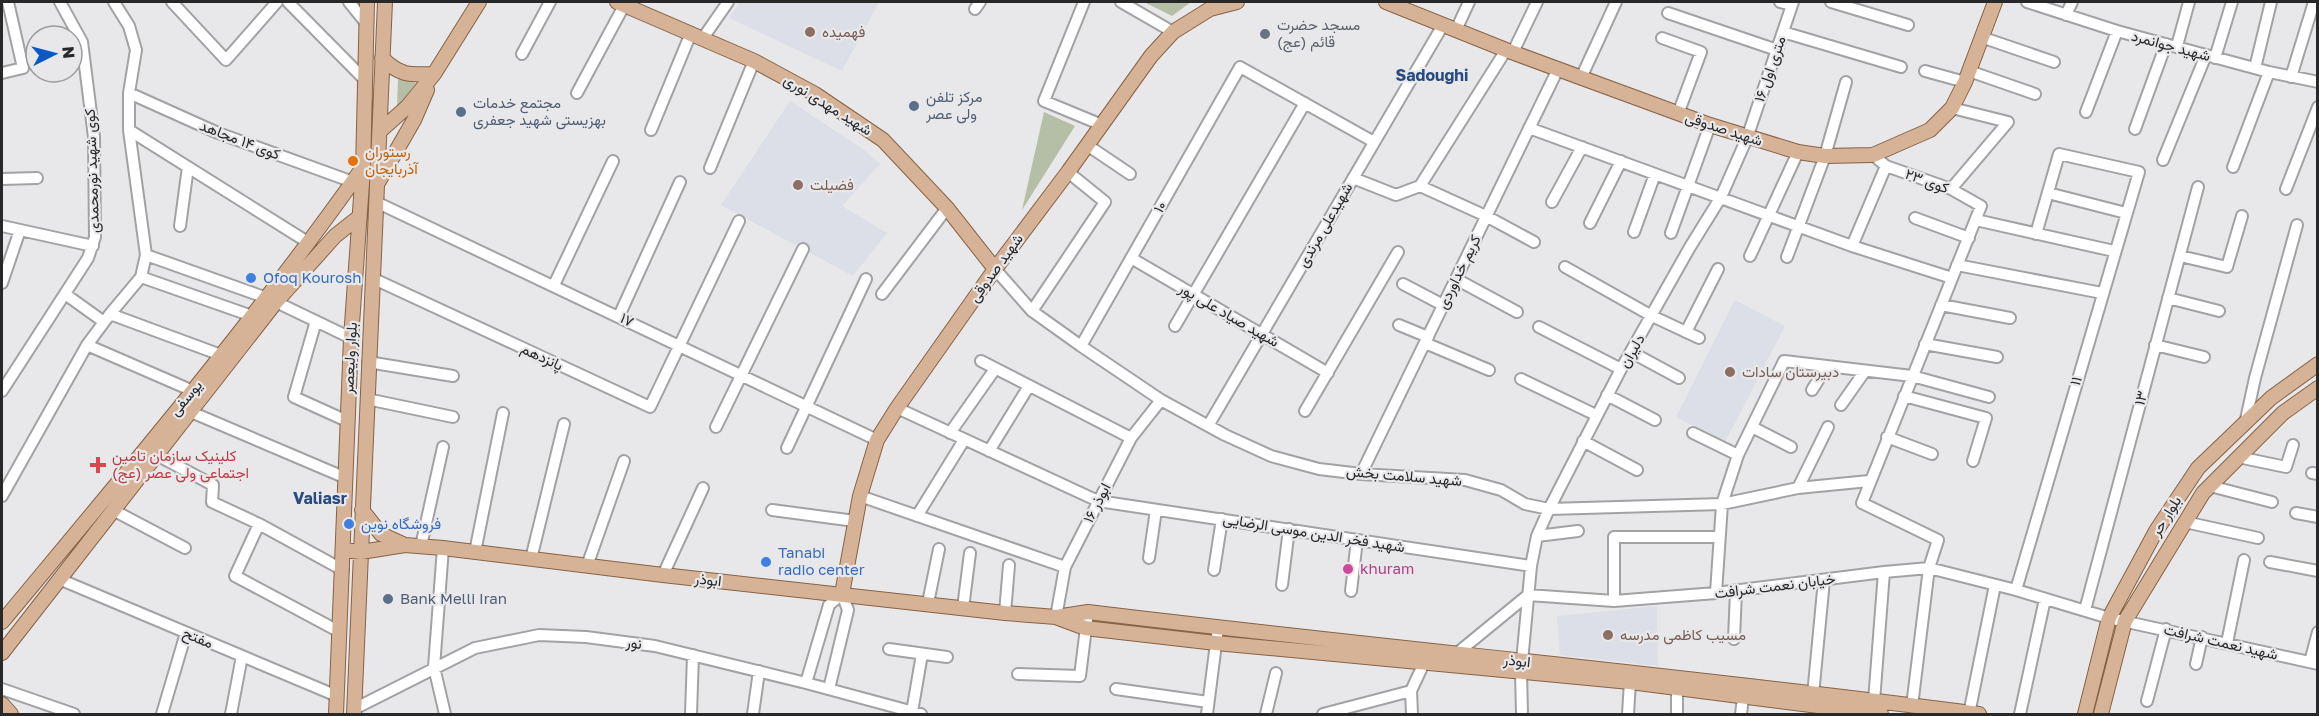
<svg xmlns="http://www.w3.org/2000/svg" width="2319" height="716" font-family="'Golos Text',Vazirmatn,sans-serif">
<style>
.built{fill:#dcdee8}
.green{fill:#b4bfa6}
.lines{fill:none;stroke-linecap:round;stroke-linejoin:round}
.minor-casing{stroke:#a2a2a5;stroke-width:14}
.major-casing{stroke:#876244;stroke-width:16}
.minor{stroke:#fff;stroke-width:10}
.major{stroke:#d6b397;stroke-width:14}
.education-dot{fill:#8d6e63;stroke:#e8e8eb;stroke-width:2}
.worship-dot{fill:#6b7280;stroke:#e8e8eb;stroke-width:2}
.service-dot{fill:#5c6f8a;stroke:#e8e8eb;stroke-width:2}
.food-dot{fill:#e8710a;stroke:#e8e8eb;stroke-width:2}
.shop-dot{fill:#3f7fe0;stroke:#e8e8eb;stroke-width:2}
.health-dot{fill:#e0444e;stroke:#e8e8eb;stroke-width:2}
.hotel-dot{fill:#d1479c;stroke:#e8e8eb;stroke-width:2}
.labels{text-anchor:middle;stroke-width:4.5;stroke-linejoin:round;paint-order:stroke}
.worship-label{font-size:15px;fill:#5b616d;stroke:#e8e8eb;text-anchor:start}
.education-label{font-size:15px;fill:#785e54;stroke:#e8e8eb;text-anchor:start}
.street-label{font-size:15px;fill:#282829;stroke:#e8e8eb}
.service-label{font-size:15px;fill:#4e5e75;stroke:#e8e8eb;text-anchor:start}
.food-label{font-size:15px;fill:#c56008;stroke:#e8e8eb;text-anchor:start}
.shop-label{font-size:15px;fill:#366cbe;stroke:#e8e8eb;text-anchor:start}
.health-label{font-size:15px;fill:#be3a42;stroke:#e8e8eb;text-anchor:start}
.hotel-label{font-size:15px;fill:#b23c85;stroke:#e8e8eb;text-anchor:start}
.neighbourhood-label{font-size:16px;font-weight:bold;fill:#274a80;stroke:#e8e8eb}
</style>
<rect width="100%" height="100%" fill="#e8e8eb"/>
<path class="built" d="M740 2H879L842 71 729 18Z
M790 101 864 150 880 164 842 206 887 233 853 276 721 205Z
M1735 300 1785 326 1725 442 1676 417Z
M1657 606 1658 666 1560 655 1557 616Z"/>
<path class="green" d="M1144 2H1191L1172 16Z
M398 79 416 83 397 108Z
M1044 112 1075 126 1022 210Z"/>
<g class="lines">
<defs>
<path id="minor" d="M172 2 226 60 277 2
M288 2 365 80
M349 2 366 23
M1084 2 1044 101 1102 125
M1121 2 1173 32
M1780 2 1792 5
M1831 2 1908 25
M2027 2 2117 31 2269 72 2318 82
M975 9 980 2
M1668 13 1777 50
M2066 15 2072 2
M1456 30 1469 2
M1783 32 1901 67
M1981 37 2054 62
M703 38 728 2
M1662 38 1701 52 1678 114
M2177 46 2189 2
M1513 52 1537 2
M522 54 550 2
M2215 58 2232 2
M2255 68 2271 2
M1925 71 1965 82
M1969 71 2035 94
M2 73 23 68 8 2
M2291 77 2314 2
M1581 78 1616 2
M129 93 218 133 353 182
M577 93 626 2
M2086 112 2117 31
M1529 128 1852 246 1952 278
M2135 129 2166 44
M129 130 309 243
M651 130 691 33
M1087 145 1130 174
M1873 155 1886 166 1951 189 1981 206 1862 503 1938 540 1929 568 1912 706
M2163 160 2206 55
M2233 167 2269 72
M710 168 754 61
M1353 178 1396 195 1420 186 1486 216 1534 242
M2 179 37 178
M1420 186 1506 50
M1951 189 2008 122 1952 108
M2286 189 2318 107
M2048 193 2126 213
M376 202 877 440
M1552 202 1582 147
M1915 218 1969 238
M1976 220 2114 251
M1590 223 1621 161
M2 226 93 246
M180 226 188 167
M1634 232 1655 174
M1671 233 1710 125
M1852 246 1886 166
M146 255 267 298
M1750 256 1798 152
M2180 256 2227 267 2242 216
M1787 257 1825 156 1846 82
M1131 258 1328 373
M1957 265 2102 293
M1565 267 1652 316 1699 338
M995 269 1032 311 1081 346 1161 400 1225 435 1271 456 1319 469 1361 474 1465 480 1501 490 1525 504 1549 509 1722 504 1798 488 1869 481
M141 277 252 316
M372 278 650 407 739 221
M1456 279 1517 312
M2 283 20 230
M1403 284 1443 305
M554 285 613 161
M65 294 104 322
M882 294 947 208
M2168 298 2219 311
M276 302 351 338
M1941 305 2010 318
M1032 311 1105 202 1068 172
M110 314 221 355
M619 316 680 182
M316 321 294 397 347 421
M1399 325 1428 337
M1175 326 1305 103
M1539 327 1621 369
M1686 332 1718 269
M1425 343 1489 370
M1925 344 1997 357
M87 345 193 391
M2155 345 2204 357
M1081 346 1240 67 1374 142
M1631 352 1679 378
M981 361 1131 438
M368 362 453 376
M1521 379 1596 415
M1812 390 1827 366
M2 391 88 258 95 237 94 137 82 42 60 2
M1607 395 1655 420
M1904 396 1986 418 1973 461
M367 399 453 417
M1841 405 1865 371
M897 408 1098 501 1531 566
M1305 411 1398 252
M191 412 346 478
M2245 424 2255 378 2297 225
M1208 426 1443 25
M716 427 803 249
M1752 427 1791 447
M950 433 995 369
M1693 433 1738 455
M1887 437 1932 454
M1583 441 1637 470
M787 448 866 279
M989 451 1029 386
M155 454 213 485 212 502 259 524 343 570
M2238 457 2286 467 2293 445
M2312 473 2318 474
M1361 474 1558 69
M2210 486 2272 502
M1798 488 1828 427
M2 496 87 345 110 314 141 277 146 255 129 130V93L136 50 129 26 114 2
M860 496 1065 567
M113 510 185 548
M772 510 855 521
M2296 513 2318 517
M917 516 964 440
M2185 522 2258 538
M259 524 235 576 340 632
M1537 536 1578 531
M421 546 443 447
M443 548 434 667 445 714
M475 552 503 413
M1149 558 1156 510
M531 559 564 424
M2270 562 2318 571
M587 566 624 461
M1214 570 1222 519
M663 575 703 488
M59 579 337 696
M1282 585 1289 529
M2016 590 2139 172 2059 154 2036 234
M1351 591 1357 540
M1716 593 1722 504 1738 455 1784 361 1912 376 1989 397
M1614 601V537H1718
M928 603 939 549
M963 608 970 553
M2085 610 2198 187
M1005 613 1009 565
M1056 617 1065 567 1131 438 1161 400
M1734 639 1736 591
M2227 643 2244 560
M889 649 947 657
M1456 654 1528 595 1614 601 1716 593 1884 572 1929 568 2016 590 2109 618 2318 664
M2310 662 2318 632
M2196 664 2202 637
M1018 674 1080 676 1088 612
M806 683 829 605 842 594 848 610 829 689
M2 689 74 714
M1116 689 1208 702
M1411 691 1412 714
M1813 695 1824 580
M1874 701 1884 572
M2147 701 2166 629
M354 709 475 648 539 635 586 637 655 646 806 683 921 714
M912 712 922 654
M162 714 186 633
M231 714 242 656
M691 714 693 655
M753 714 759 671
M1207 714 1218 628
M1266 714 1276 673
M1323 714 1411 691 1424 663 1425 657
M1522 714 1521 672 1531 566 1537 536 1549 509 1621 369 1690 247 1721 197 1747 138 1793 2
M1628 714 1630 682
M1677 714V689
M1741 714 1743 698
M1969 714 1995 585
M2020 714 2045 599"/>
<path id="major" d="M617 2 754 61 815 94 883 140 947 208 995 269
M1386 2 1506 50 1710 125 1798 152 1825 156 1873 155 1930 130 1952 108 1965 82 1995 2
M382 58C400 76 410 75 434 74
M380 131 407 107 434 74 479 2
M379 181 414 120 427 90
M362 510 381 534 405 545
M343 550 361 552 405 545 443 548 663 575 1005 613 1056 617 1088 612C1384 648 1682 675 1979 714
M842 594 860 496 877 440 897 408 995 269 1068 172 1151 56 1173 32 1210 9 1237 2
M1058 618 1085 628 1216 643 1630 682 1881 714
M2 622C125 474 250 327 361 170
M2 653 276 302 335 236 359 217
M2 704 11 714
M336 714 351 338 363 169 367 2
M354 714 385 2
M2085 714 2109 618 2156 531 2198 468 2271 398 2318 364
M2101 714 2125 621 2203 493 2283 413 2318 388"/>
</defs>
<use href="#minor" class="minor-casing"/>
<use href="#major" class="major-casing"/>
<use href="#minor" class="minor"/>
<use href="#major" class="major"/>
</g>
<g class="education-dot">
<circle cx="810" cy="32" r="6"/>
<circle cx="798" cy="185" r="6"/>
<circle cx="1730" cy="372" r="6"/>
<circle cx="1608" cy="635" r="6"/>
</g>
<circle class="worship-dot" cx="1265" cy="34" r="6"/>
<g class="service-dot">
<circle cx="914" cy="106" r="6"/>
<circle cx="461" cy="112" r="6"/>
<circle cx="388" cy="599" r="6"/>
</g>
<circle class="food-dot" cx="353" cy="161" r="6"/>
<g class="shop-dot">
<circle cx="251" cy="278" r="6"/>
<circle cx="349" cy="524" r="6"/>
<circle cx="766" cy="562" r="6"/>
</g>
<path class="health-dot" d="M95 456h6v6h6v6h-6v6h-6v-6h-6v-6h6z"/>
<circle class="hotel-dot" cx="1348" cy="569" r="6"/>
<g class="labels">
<g class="worship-label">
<text x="1277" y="30">مسجد حضرت<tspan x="1277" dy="17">قائم (عج)</tspan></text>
</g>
<g class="education-label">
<text x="822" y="37">فهمیده</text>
<text x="810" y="190">فضیلت</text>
<text x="1742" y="377">دبیرستان سادات</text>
<text x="1620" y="640">مسیب کاظمی مدرسه</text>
</g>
<g class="street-label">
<text transform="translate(2171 46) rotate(15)" y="5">شهید جوانمرد</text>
<text transform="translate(1770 69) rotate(-71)" y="5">۱۶ متری اول</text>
<text transform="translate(828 105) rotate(32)" y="5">شهید مهدی نوری</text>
<text transform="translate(1724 129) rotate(18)" y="5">شهید صدوقی</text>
<text transform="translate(240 140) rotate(21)" y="5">کوی ۱۴ مجاهد</text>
<text transform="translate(92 171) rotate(-92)" y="5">کوی شهید نورمحمدی</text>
<text transform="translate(1927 181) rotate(20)" y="5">کوی ۲۳</text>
<text transform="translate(1160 207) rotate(-60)" y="5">۱۰</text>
<text transform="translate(1325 225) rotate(-60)" y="5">شهیدعلی مرندی</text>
<text transform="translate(996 268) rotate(-54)" y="5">شهید صدوقی</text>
<text transform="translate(1459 272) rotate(-64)" y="5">کریم خداوردی</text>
<text transform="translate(1229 315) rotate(30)" y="5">شهید صیاد علی پور</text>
<text transform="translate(627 320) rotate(26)" y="5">۱۷</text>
<text transform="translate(1632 351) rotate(-60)" y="5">دلیران</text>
<text transform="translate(542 357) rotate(25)" y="5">پانزدهم</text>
<text transform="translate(350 358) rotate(-87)" y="5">بلوار ولیعصر</text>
<text transform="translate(2076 381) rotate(-74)" y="5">۱۱</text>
<text transform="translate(186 398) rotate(-50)" y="5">یوسفی</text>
<text transform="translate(2141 398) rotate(-75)" y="5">۱۳</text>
<text transform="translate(1404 476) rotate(5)" y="5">شهید سلامت بخش</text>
<text transform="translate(1097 503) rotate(-63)" y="5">۱۶ ابوذر</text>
<text transform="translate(2166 516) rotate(-58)" y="5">بلوار حر</text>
<text transform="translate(1314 533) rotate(9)" y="5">شهید فخر الدین موسی الرضایی</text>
<text transform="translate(708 580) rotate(6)" y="5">ابوذر</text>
<text transform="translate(1775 586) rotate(-7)" y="5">خیابان نعمت شرافت</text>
<text transform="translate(198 638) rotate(23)" y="5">مفتح</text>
<text transform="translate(2221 642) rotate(13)" y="5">شهید نعمت شرافت</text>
<text transform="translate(634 643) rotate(7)" y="5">نور</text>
<text transform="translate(1517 661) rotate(6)" y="5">ابوذر</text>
</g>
<g class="service-label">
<text x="926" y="102">مرکز تلفن<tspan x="926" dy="17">ولی عصر</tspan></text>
<text x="473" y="108">مجتمع خدمات<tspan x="473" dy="17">بهزیستی شهید جعفری</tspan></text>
<text x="400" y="604">Bank Melli Iran</text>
</g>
<g class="food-label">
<text x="365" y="157">رستوران<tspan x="365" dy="17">آذربایجان</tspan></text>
</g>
<g class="shop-label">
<text x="263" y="283">Ofoq Kourosh</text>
<text x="361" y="529">فروشگاه نوین</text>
<text x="778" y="558">Tanabi<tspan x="778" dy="17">radio center</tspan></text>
</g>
<g class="health-label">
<text x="112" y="461">کلینیک سازمان تامین<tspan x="112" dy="17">اجتماعی ولی عصر (عج)</tspan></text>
</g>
<g class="hotel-label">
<text x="1360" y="574">khuram</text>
</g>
<g class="neighbourhood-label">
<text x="1432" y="81">Sadoughi</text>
<text x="320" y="504">Valiasr</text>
</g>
</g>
<rect width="2319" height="716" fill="none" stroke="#282829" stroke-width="6"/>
<g transform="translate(54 54) rotate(84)"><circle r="28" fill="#e8e8eb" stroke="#9b9b9d" stroke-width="1.5"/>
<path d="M0-4.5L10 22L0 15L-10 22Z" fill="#0b58c2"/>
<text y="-9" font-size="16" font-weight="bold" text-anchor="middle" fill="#282829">N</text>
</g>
</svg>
